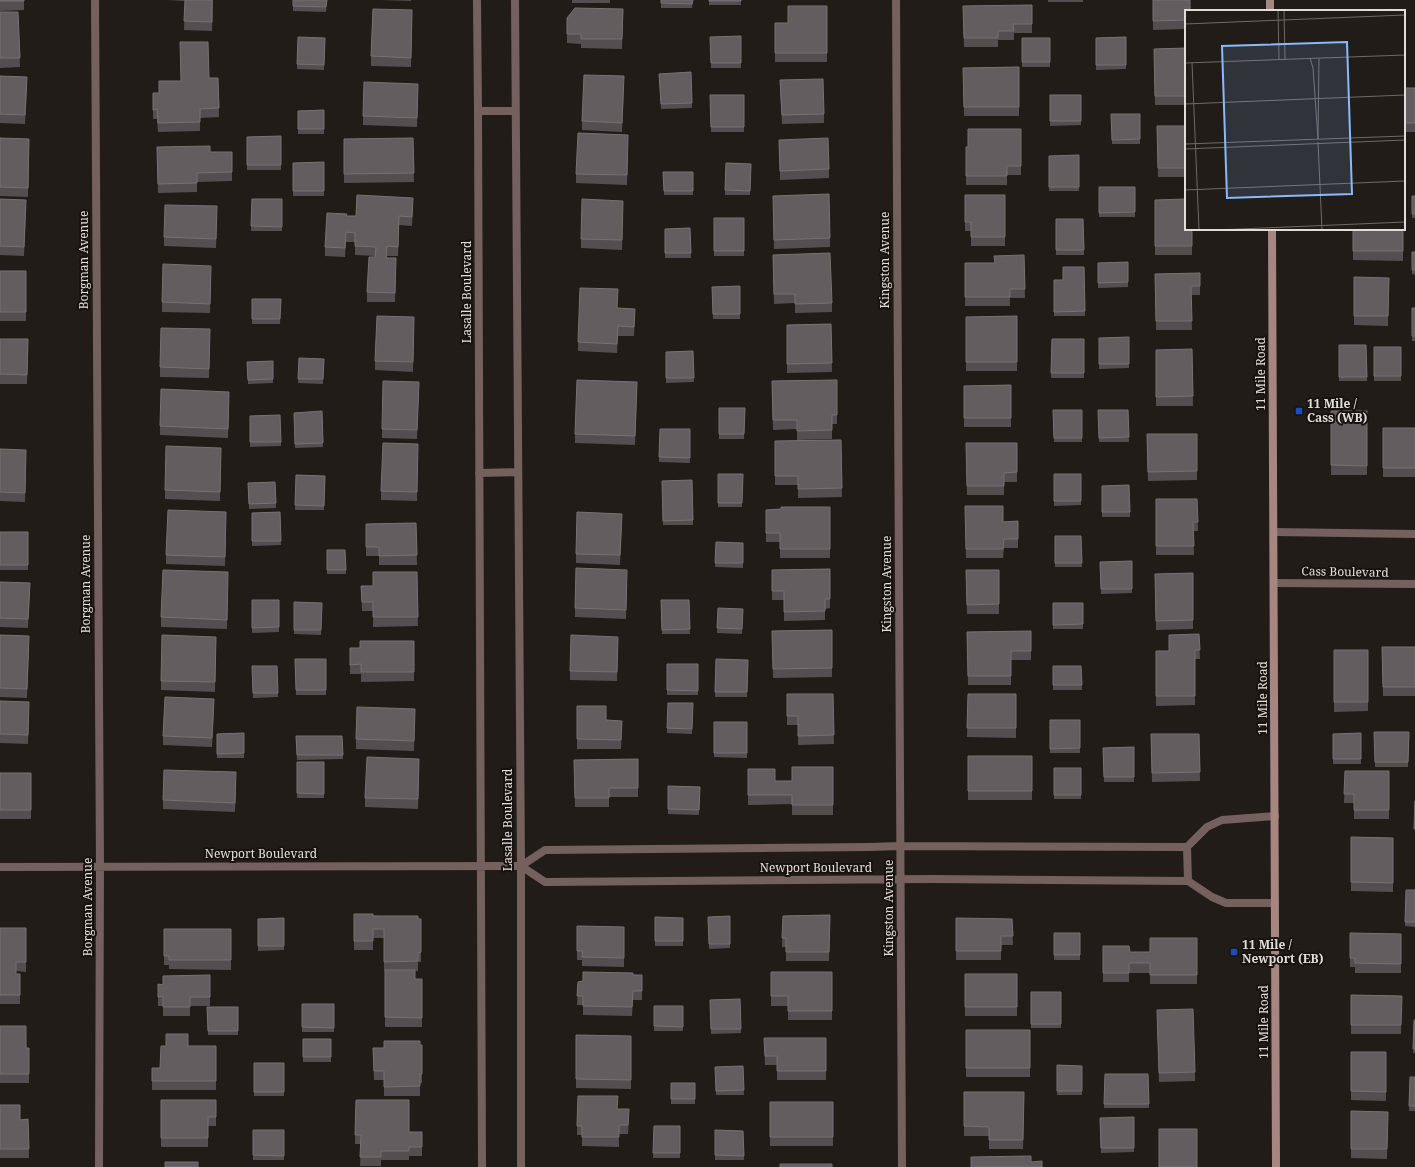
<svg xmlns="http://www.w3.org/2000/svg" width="1415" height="1167" font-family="'Noto Serif',serif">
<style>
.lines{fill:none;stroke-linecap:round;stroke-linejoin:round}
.minor{stroke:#74605d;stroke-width:8}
.secondary{stroke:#a78581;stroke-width:8}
.wall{fill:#554e50}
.shaded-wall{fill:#3a3334}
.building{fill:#645d5f;stroke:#777172}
.transit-dot{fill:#1a4fb4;stroke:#18130f;stroke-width:1.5}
.labels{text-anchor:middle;stroke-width:4;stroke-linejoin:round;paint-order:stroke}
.street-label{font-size:12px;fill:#e1ddda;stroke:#18130f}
.poi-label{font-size:12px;font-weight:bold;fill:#e1ddda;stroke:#18130f;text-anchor:start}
.inset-road{fill:none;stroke:#6e6966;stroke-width:1}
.view{fill:#88bafc;fill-opacity:0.15;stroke:#88bafc;stroke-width:2}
.inset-edge{fill:none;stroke:#e1ddda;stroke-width:2}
</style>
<rect width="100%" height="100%" fill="#221c18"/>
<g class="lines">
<path class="minor" d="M95 0 100 866 99 1167
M477 0 478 111 482 1167
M515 0 521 866V1167
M896 0 902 1167
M478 111H515
M479 473 517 472
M1274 532 1415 534
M1274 583 1415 584
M1275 816 1222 820 1207 827 1187 847 901 846 869 847 545 850 521 866 545 882 932 879 1188 881 1212 897 1226 903H1275
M1187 847 1188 881
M0 867 521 866"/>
<path class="secondary" d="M1270 0V11
M1272 229 1276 1167"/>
</g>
<path class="wall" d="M0 0H24V10L0 11Z
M167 0H213L212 31 184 30 185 1Z
M293 0H327L326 12 293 11Z
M380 0H411V1Z
M572 0H610V3H572Z
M661 0H693L692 8H661Z
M709 0H741V5H709Z
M1048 0H1083V2H1048Z
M1153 0 1186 11V29L1153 30Z
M1032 5V33H1014V40H998V47H964L963 6Z
M827 6V62H775V23H788Z
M623 9 622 49 581 48V44L567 43V18Z
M0 12H18L20 67 0 68Z
M412 19 411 67 371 66V56Z
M741 36V68H711L710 37Z
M1126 37V69L1096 70V38Z
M325 38 324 70 297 69V64Z
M1022 38H1050V67H1022Z
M1186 48V105H1155L1154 49Z
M1019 67V116H964L963 68Z
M691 72 692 108 661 109 659 74Z
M0 76 27 87 25 124 0 123Z
M209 78H218L219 117 200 118V131L158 132 157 119H153V93H159L181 81Z
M624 86 622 132 582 130V121Z
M1404 88H1415V132H1404Z
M780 89 824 114V123L782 124Z
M418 93 417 127 363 125V116Z
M710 95H744V132H711Z
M1050 95H1081V125L1050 126Z
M324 110V134H298V111Z
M1111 114H1140V144H1112Z
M1157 126H1186V177H1158Z
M1021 129V175H1007V185H966V147H968Z
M281 136V170H247V137Z
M0 138 29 139 28 197 0 196Z
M413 138 414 182 344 183V139Z
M779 140 829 169V178L780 180Z
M628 144 627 185 576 183V174Z
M157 147 210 152H232V181L197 182V192L158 193Z
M1079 155V191H1049V156Z
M324 162V196H293V163Z
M726 163 751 164 750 195H725Z
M663 172H693V195H664Z
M1099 187H1135V217H1099Z
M965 195H1005V246H971V231H965Z
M1412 196H1415V218H1412Z
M0 199 26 209 24 256 0 255Z
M252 199H282V231H251Z
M1155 200 1192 229V255H1155Z
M773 205 830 238V247L774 249Z
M413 207 412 226 399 225 398 256H387V258L396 267 395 302H367V292L376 256 355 255V242H346L345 257 325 256V247L347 216H356Z
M623 210 622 250 581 248V239Z
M217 216 216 248 164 246V237Z
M714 218H744V256H714Z
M1056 219H1083L1084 255H1056Z
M690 228 691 258H665V229Z
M1353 229H1403V261L1353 260Z
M1412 252H1415V275L1412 274Z
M773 255 832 303V312L795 313V303L774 304Z
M1024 255 1025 298H1010V306H965V263H994Z
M1128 262V287L1098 288V263Z
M1084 267 1085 316H1054V280H1063Z
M0 271H26V321H0Z
M1200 273V295H1191L1192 330H1156L1155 274Z
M211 275 210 313 162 312V302Z
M1354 277 1389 278 1388 326 1354 325Z
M740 286V319H713L712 287Z
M252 299H281L280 324H252Z
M617 308 635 318 634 336H618L617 353 578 351V342Z
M1412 308H1415V341H1412Z
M1017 316V371H966V317Z
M831 324 832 372 787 373V325Z
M414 326 413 372 375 370V361Z
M1129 337V368L1099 369V338Z
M0 339H28L27 384H0Z
M210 339 209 378 160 377V367Z
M1052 339H1084V378H1051Z
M1339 345H1366L1367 381H1339Z
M1374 347H1401V381H1374Z
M1192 349 1193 406H1156V350Z
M693 351 694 382 666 383V352Z
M299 358 324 359 323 384 298 383Z
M273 361V383L248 384 247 362Z
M837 380V424H832V439L797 440V429L773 430 772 381Z
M1011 385V427H964V386Z
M419 391 417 439 382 438V429Z
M637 391 635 445 575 443V434Z
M229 401 228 438 160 435V426Z
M719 408H745L744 439H719Z
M1053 410H1082V442H1054Z
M1098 410H1128L1129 442H1099Z
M322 411 323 447 295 448 294 413Z
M1331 411H1367V475H1331Z
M250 416 281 442V446L250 447Z
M1383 428H1415V477H1383Z
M660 429H690V463L659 462Z
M1147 434H1197V480L1148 481Z
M841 440 842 497 798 498V485H775V441Z
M966 443H1017V482H1004V495H967Z
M0 449 26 459 25 502 0 501Z
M418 454 417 501 381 500V491Z
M221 458 220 501 165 499V490Z
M718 474H743L742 507H718Z
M1054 474H1081V505L1054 506Z
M296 475 325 476 324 510H295Z
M692 480 693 525H663L662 481Z
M275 482 276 508 249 509 248 483Z
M1129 485 1130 517H1102V486Z
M1156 499H1197L1198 531H1193L1194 555H1156Z
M965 506 1003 522 1018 521V548H1004L1003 558H966Z
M781 507H830V558H780V542H766V510L781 509Z
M280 512 281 545 252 546V513Z
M226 521 225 566 166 564V555Z
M416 523 417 565H379V556H366V524Z
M622 523 620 565 576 563V554Z
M0 532H28V570H0Z
M1055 536H1081L1082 567H1055Z
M716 542 743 543V568L715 567Z
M327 550H345L346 574H327Z
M1132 561V593L1101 594 1100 562Z
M830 569V608L825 609V620L784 621V600H772V570Z
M966 570H999V614H967Z
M417 572 418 626 373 627V611H362L361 586H373Z
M1193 573V629L1156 630 1155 574Z
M627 579 626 619 575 617V608Z
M228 581 227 629 161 627V617Z
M0 582 30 592 28 628 0 627Z
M252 600H279V632L252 633Z
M661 600H689L690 634H662Z
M294 602 322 603 321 635 294 634Z
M1053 603H1083V629H1053Z
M718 608 743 609 742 634 717 633Z
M832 630V677L773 678 772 631Z
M1031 631V660H1011V685H968L967 632Z
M1199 634 1200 659H1195V705L1156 706V651H1169Z
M0 635 29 646 27 698 0 697Z
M414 641V681L361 682V674H350V648H360Z
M216 646 215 692 161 690V681Z
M618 646 617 681 570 680V671Z
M1382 647H1415V696H1383Z
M1334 650H1368V711L1334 712Z
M295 659H326V695H296Z
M716 659 748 660 747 697H715Z
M667 664H698V695H667Z
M252 666H277L278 697 253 698Z
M1053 666H1081L1082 690H1053Z
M787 694H833L834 744 798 745V725H787Z
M968 694H1016V738L967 737Z
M0 701 29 711 28 744 0 743Z
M693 703 692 734 667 733V728Z
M577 706 606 720 622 721 621 749H577Z
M214 708 212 747 163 745V736Z
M415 718 414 751 356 749V739Z
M1050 720H1080V753H1050Z
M714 722H747V758L714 757Z
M1374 732H1409L1408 767H1375Z
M244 733V758H217V734Z
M1361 733V764H1333V734Z
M1151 734H1199L1200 781 1152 782Z
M296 736H342L343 759 297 760Z
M1134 747V782H1104L1103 748Z
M968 756H1032V800H968Z
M638 759V797H609V807H575L574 760Z
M297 762H324V798H297Z
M833 767V815H792V804L748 805V769L775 781H792Z
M419 768 418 809 365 807V798Z
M1054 768H1081V799H1054Z
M1345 771H1389V819H1354V803H1344Z
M0 773H31V819H0Z
M236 781 235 812 163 809V800Z
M668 786 700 787 699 815 668 814Z
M1351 837 1393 838V892L1351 891Z
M1406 890H1415V927L1405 926Z
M354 914 421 919V962H418V971H415V979H422V1027H385V971H384V938H373V950H354Z
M830 915 829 961H786V947H782L783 916Z
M730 916V948L709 949 708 917Z
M655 917 683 918V946H655Z
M284 918V950L258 951V919Z
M956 918 1012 919 1013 945H1001V960H956Z
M577 926 624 927V967L582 966V960H577Z
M0 928H26V972L16 971V974H20V1004H0Z
M164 929H231V970L169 969V965H164Z
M1054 933H1080V960H1054Z
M1350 933 1401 934V973H1355V967H1350Z
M1197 938V984H1150V973H1129V982H1103V946L1130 952H1150Z
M771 972H832V1020H788V1006H771Z
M965 974H1017V1016H965Z
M210 975V1006H190V1016H163V1006H158V984L163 985Z
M633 975H642V1000H633L632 1016 583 1015V1005H577L578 982Z
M1031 992H1061V1028H1031Z
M1351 995 1402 996 1401 1034H1351Z
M740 999 741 1033 711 1034 710 1000Z
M302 1004H334V1032H302Z
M654 1006H683V1031H654Z
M207 1007H238V1035H208Z
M1157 1019 1195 1072V1081L1159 1082Z
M1414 1020H1415V1053H1413Z
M0 1026 26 1048H29V1083H0Z
M966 1030H1030V1077H966Z
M576 1035 631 1036V1089L576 1088Z
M764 1038H826V1080H777V1065H765Z
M303 1039H331V1062H303Z
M422 1045V1083H420V1096H384V1080H374L373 1048H384Z
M166 1046H216V1090H152V1068H160Z
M1351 1052H1386V1101L1351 1100Z
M254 1063H284V1096H254Z
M1057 1065 1082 1066V1095H1057Z
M743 1066 744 1095H716L715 1067Z
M1105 1074H1148L1149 1108H1104Z
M1410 1077H1415V1111H1409Z
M671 1083H695V1104H671Z
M964 1092H1024L1023 1149H989V1136H964Z
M578 1096 618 1109 629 1118 628 1134H619V1147L582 1146V1135H577Z
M161 1100H216V1126H208V1147H161Z
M356 1100 409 1132H422V1156H409V1160H381V1166H360L361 1144H355Z
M770 1102H833V1146H770Z
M0 1105 20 1120 28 1119 29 1158H0Z
M1351 1111 1388 1112 1387 1159 1351 1158Z
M1134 1117V1152L1101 1153 1100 1118Z
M654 1126H680V1158H653Z
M253 1130H284V1160H253Z
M715 1130 743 1131 744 1160H715Z"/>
<path class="shaded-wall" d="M413 198V207L412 226V217Z
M399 216V225L398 256V247Z"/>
<path class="building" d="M0 0H24V1H0Z
M185 0H212V22L184 21Z
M293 0H327L326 7 293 6Z
M661 0H693L692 4 661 3Z
M709 0H741V1H709Z
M1153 0H1190V11H1186V20L1153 21Z
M1032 5V24H1013L1014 31H998V38H964L963 6Z
M788 6H827V53H775V23H788Z
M575 8 623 9 622 39H581V34H567V18Z
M373 9 412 10 411 58 371 56Z
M0 12H18L20 58H0Z
M741 36V63H711L710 37Z
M298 37 325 38 324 65 297 64Z
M1126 37V65H1096V38Z
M1022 38H1050V62H1022Z
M180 42H208L209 78H218L219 108 200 109V122L158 123 157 109 153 110V93H159V81H181Z
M1186 48V96H1155L1154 49Z
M1019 67V107H964L963 68Z
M691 72 692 103 661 104 659 74Z
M584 75 624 76 622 123 582 121Z
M0 76 27 77 25 115 0 114Z
M823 79 824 114 782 115 780 80Z
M364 82 418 84 417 118 363 116Z
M1404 88H1415V123H1404Z
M710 95H744V127H711Z
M1050 95H1081V121H1050Z
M324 110V129H298V111Z
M1111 114H1140V139L1112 140Z
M1157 126H1186V168H1158Z
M968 129H1021V166H1007V176H966V147H968Z
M578 133 628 135 627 175 576 174Z
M281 136V165H247V137Z
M0 138 29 139 28 188 0 187Z
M413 138 414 173 344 174V139Z
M828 138 829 169 780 171 779 140Z
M210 146V152H232V172L197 173V183L158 184 157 147Z
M1079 155V187H1049V156Z
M324 162V191H293V163Z
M726 163 751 164 750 191 725 190Z
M663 172H693V191H664Z
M1099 187H1135V212L1099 213Z
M829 194 830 238 774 240 773 196Z
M357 195 413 198 412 217 399 216 398 247 387 246 386 258H396L395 293 367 292 369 257H375L376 247 355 246V233L346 232 345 248 325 247 327 213 347 214 346 216H356Z
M965 195H1005V237H971V222H965Z
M1412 196H1415V214H1412Z
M0 199 26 200 24 247 0 246Z
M252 199H282V227L251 226Z
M582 199 623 201 622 240 581 239Z
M1186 199V229H1192V246H1155V200Z
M165 205 217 206 216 239 164 237Z
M714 218H744V251H714Z
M1056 219H1083L1084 250H1056Z
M690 228 691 253H665V229Z
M1353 229H1403V251H1353Z
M1412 252H1415V270H1412Z
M830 253 832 303 795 304V294H774L773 255Z
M1024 255 1025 289H1010V297H965V263H995L994 256Z
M1128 262V282L1098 283V263Z
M163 264 211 266 210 304 162 302Z
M1063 267H1084L1085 311 1054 312V280H1063Z
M0 271H26V312H0Z
M1200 273V286H1191L1192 321H1156L1155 274Z
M1354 277 1389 278 1388 316H1354Z
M740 286V314H713L712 287Z
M580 288 618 289 617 308 635 309 634 327 618 326 617 344 578 342Z
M252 299H281L280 319H252Z
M1412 308H1415V336H1412Z
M377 316 414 317 413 362 375 361Z
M1017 316V362H966V317Z
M831 324 832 363 787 364V325Z
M161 328 210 329 209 369 160 367Z
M1129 337V364H1099V338Z
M0 339H28L27 375 0 374Z
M1052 339H1084V373H1051Z
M1339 345H1366L1367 377H1339Z
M1374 347H1401V376H1374Z
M1192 349 1193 396 1156 397V350Z
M693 351 694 378H666V352Z
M299 358 324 359 323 379H298Z
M273 361V379L248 380 247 362Z
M577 380 637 382 635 436 575 434Z
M837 380V415H832V430L797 431V420H773L772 381Z
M383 381 419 382 417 430 382 429Z
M1011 385V418H964V386Z
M161 389 229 392 228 429 160 426Z
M719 408H745L744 434H719Z
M1053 410H1082V438H1054Z
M1098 410H1128L1129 437 1099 438Z
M322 411 323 443 295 444 294 413Z
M1331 411H1367V466L1331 465Z
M280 415 281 442H250V416Z
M1383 428H1415V468H1383Z
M660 429H690V458L659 457Z
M1147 434H1197V471L1148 472Z
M841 440 842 488 798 489V476H775V441Z
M383 443 418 444 417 492 381 491Z
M966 443H1017V472L1004 473V486H967Z
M166 446 221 448 220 492 165 490Z
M0 449 26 450 25 493 0 492Z
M718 474H743L742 503H718Z
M1054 474H1081V501H1054Z
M296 475 325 476 324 506 295 505Z
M692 480 693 520 663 521 662 481Z
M275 482 276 503 249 504 248 483Z
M1129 485 1130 512H1102V486Z
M1156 499H1197L1198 522H1193L1194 546H1156Z
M965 506H1003V522L1018 521V539H1004L1003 549H966Z
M781 507H830V549H780V533H766V510L781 509Z
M168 510 226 512 225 557 166 555Z
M280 512 281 541H252V513Z
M577 512 622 514 620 555 576 554Z
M416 523 417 555 379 556V547H366V524Z
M0 532H28V565H0Z
M1055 536H1081L1082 563H1055Z
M716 542 743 543V563H715Z
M327 550H345L346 570H327Z
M1132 561V589H1101L1100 562Z
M576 568 627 570 626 610 575 608Z
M830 569V599H825V611L784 612V591H772V570Z
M163 570 228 572 227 620 161 617Z
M966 570H999V604L967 605Z
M373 572H417L418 617H373V602H362L361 586H373Z
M1193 573V620L1156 621 1155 574Z
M0 582 30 583 28 619 0 618Z
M252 600H279V627L252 628Z
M661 600H689L690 629 662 630Z
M294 602 322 603 321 630H294Z
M1053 603H1083V624L1053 625Z
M718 608 743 609 742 629 717 628Z
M832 630V668L773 669 772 631Z
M1031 631V651H1011V676H968L967 632Z
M1199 634 1200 650H1195V696H1156V651H1169V635Z
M0 635 29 636 27 689 0 688Z
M162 635 216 637 215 682 161 681Z
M571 635 618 637 617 672 570 671Z
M360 641H414V672H361V664L350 665V648H360Z
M1382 647H1415V687H1383Z
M1334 650H1368V702H1334Z
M295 659H326V690H296Z
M716 659 748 660 747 692H715Z
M667 664H698V691L667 690Z
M252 666H277L278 693H253Z
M1053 666H1081L1082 685H1053Z
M787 694H833L834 735 798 736V716H787Z
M968 694H1016V728H967Z
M165 697 214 699 212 738 163 736Z
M0 701 29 702 28 735 0 734Z
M668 703H693L692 729 667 728Z
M577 706H606V720L622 721 621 740 577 739Z
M357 707 415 709 414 741 356 739Z
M1050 720H1080V748L1050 749Z
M714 722H747V753H714Z
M1374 732H1409L1408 762H1375Z
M244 733V753L217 754V734Z
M1361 733V759H1333V734Z
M1151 734H1199L1200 772 1152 773Z
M296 736H342L343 755H297Z
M1134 747V777H1104L1103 748Z
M968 756H1032V791H968Z
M367 757 419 759 418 799 365 798Z
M638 759V788H609V798H575L574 760Z
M297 762H324V794L297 793Z
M792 767H833V805H792V795H748V769H775V781H792Z
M1054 768H1081V795H1054Z
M164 770 236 772 235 803 163 800Z
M1345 771H1389V810H1354V794H1344Z
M0 773H31V810H0Z
M668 786 700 787 699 810 668 809Z
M1415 801V829H1414Z
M1351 837 1393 838V883L1351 882Z
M1406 890H1415V922H1405Z
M354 914H373V916H418V919H421V952L418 953V961L384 962V929H373V941H354Z
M830 915 829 952H786V938H782L783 916Z
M730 916V944H709L708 917Z
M655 917 683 918V941H655Z
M284 918V946H258V919Z
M956 918 1012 919 1013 936H1001V951H956Z
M577 926 624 927V958L582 957 583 951H577Z
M0 928H26V962H16V974H20V995H0Z
M164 929H231V960H169V956H164Z
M1054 933H1080V955H1054Z
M1350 933 1401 934V964L1355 963V958H1350Z
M1150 938H1197V975H1150V963H1129V973H1103V946H1129L1130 952H1150Z
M385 970H415V979H422V1018L385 1017Z
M583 972 633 973V975H642V991H633L632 1007 583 1006V996H577L578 982 583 981Z
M771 972H832V1011H788V996H771Z
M965 974H1017V1007H965Z
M210 975V997H190V1007H163V996L158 997V984L163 985V976Z
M1031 992H1061V1024H1031Z
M1351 995 1402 996 1401 1025H1351Z
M740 999 741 1029H711L710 1000Z
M302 1004H334V1028L302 1027Z
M654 1006H683V1027L654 1026Z
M207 1007H238V1031H208Z
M1193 1009 1195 1072 1159 1073 1157 1010Z
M1414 1020H1415V1049H1413Z
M0 1026H26V1048H29V1074H0Z
M966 1030H1030V1068H966Z
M166 1034H188V1046H216V1081H152V1068H160L161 1046H166Z
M576 1035 631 1036V1080L576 1079Z
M764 1038H826V1071H777V1056H765Z
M303 1039H331V1057H303Z
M384 1041H420V1045H422V1074H420V1086L384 1087V1071H374L373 1048H384Z
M1351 1052H1386V1092L1351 1091Z
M254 1063H284V1092H254Z
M1057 1065 1082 1066V1091H1057Z
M743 1066 744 1090 716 1091 715 1067Z
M1105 1074H1148L1149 1104H1104Z
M1410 1077H1415V1106H1409Z
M671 1083H695V1099H671Z
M964 1092H1024L1023 1140H989V1127L964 1126Z
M578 1096H618L617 1109H629L628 1125H619V1137H582V1126H577Z
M161 1100H216V1117H208V1138H161Z
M356 1100H409V1132H422V1147H409V1151H381V1157H360L361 1135H355Z
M770 1102H833V1137H770Z
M0 1105H20V1120L28 1119 29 1149H0Z
M1351 1111 1388 1112 1387 1149H1351Z
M1134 1117V1148H1101L1100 1118Z
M654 1126H680V1153H653Z
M1159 1129H1197V1167H1159Z
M253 1130H284V1156L253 1155Z
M715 1130 743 1131 744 1156 715 1155Z
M1031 1156V1162L1042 1161V1167H971V1157Z
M165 1162H198V1167H165Z
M780 1164H832V1167H780Z"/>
<g class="transit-dot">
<rect x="1295" y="407" width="8" height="8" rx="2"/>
<rect x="1230" y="948" width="8" height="8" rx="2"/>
</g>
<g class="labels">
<g class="street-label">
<text transform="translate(84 260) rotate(-90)" y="4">Borgman Avenue</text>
<text transform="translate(885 260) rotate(-90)" y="4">Kingston Avenue</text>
<text transform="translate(467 292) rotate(-90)" y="4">Lasalle Boulevard</text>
<text transform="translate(1261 374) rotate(-90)" y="4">11 Mile Road</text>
<text transform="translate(1345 572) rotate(1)" y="4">Cass Boulevard</text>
<text transform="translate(86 584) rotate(-90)" y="4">Borgman Avenue</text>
<text transform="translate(887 584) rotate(-90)" y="4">Kingston Avenue</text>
<text transform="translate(1263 698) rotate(-90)" y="4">11 Mile Road</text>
<text transform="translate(508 820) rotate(-90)" y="4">Lasalle Boulevard</text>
<text x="261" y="858">Newport Boulevard</text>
<text x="816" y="872">Newport Boulevard</text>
<text transform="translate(88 907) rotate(-90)" y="4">Borgman Avenue</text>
<text transform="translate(889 908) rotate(-90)" y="4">Kingston Avenue</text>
<text transform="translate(1264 1022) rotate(-90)" y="4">11 Mile Road</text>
</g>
<g class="poi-label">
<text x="1307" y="408">11 Mile /<tspan x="1307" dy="14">Cass (WB)</tspan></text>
<text x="1242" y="949">11 Mile /<tspan x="1242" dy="14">Newport (EB)</tspan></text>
</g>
</g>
<g transform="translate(1185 10)">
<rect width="220" height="220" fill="#221c18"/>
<path class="inset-road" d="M93 0 94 50M99 0 100 49M0 14 220 5M125 48 128 58 133 129 134 48M0 53 220 45M7 53 14 220M0 94 220 85M133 132 137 220M0 134 220 126M0 139 220 130M0 180 220 171M31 220 220 212"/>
<path class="view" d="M162 32 167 184 42 188 37 36Z"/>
<rect width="220" height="220" class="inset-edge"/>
</g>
</svg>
